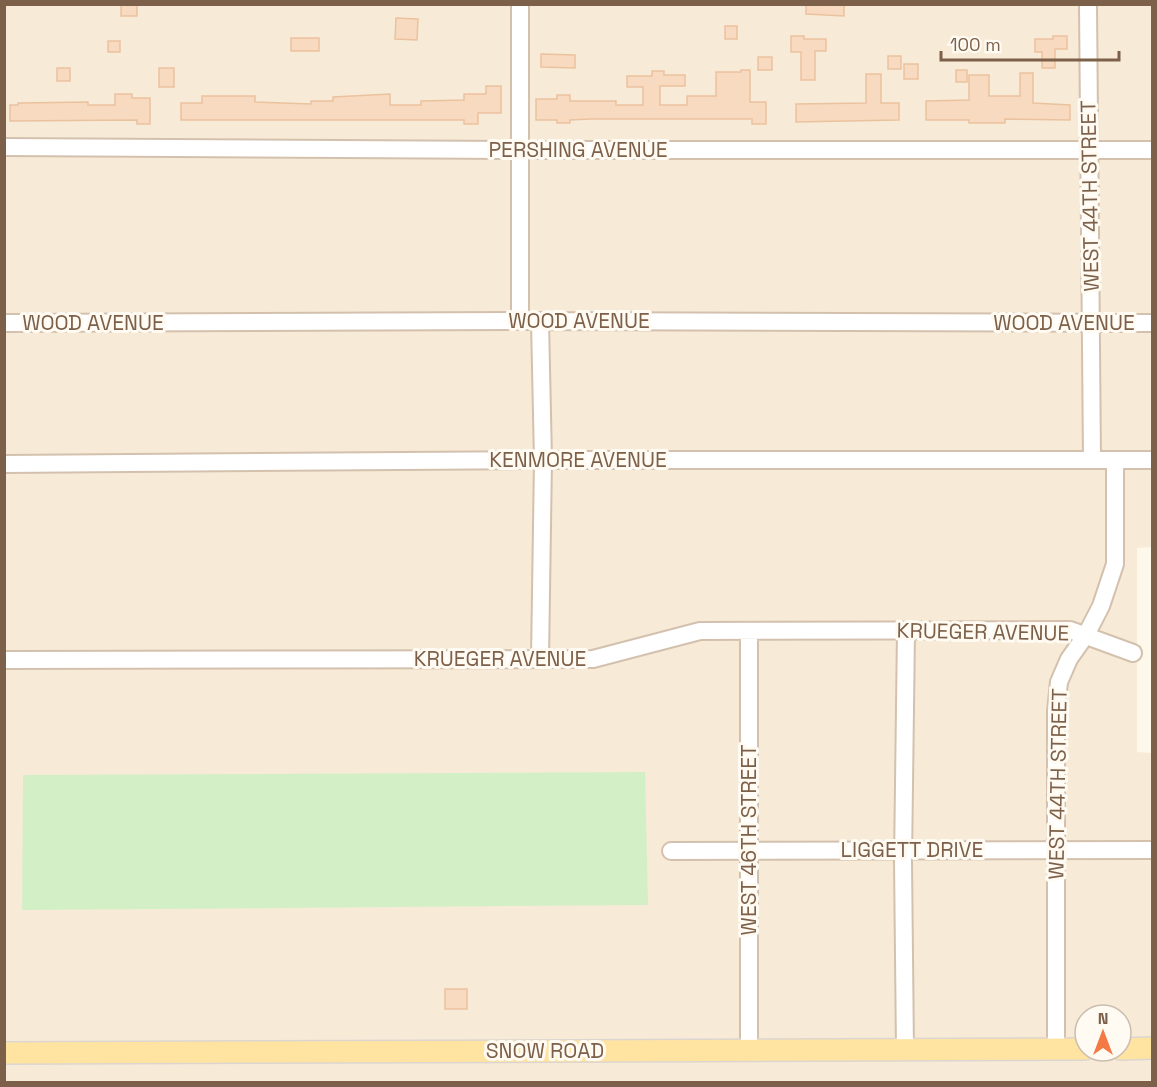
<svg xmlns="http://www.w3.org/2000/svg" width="1157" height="1087" font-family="'Space Grotesk',sans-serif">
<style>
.residential{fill:#f7ebd8;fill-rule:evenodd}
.green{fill:#d3efc6}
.building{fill:#f7dabf;stroke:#ebc29e;stroke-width:1.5}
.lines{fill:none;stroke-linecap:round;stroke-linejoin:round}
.minor-casing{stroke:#d3c1ae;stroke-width:20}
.major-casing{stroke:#ddd6d0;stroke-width:24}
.minor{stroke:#fff;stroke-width:16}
.major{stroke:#ffe4a1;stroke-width:21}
.labels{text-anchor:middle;stroke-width:6;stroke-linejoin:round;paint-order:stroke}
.street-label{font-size:21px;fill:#7d6049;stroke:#fffbf3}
</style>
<rect width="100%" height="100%" fill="#fef8ea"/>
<path class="residential" d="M5 5H1152V547L1137 548V752L1152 753V1082H5ZM1085 1015H1121V1051H1085Z"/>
<path class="green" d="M645 772 648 905 22 910 23 775Z"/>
<path class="building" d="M121 4H137V16H121Z
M806 4H844V16L806 14Z
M396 18 418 19 417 40 395 39Z
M725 26H737V39H725Z
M791 36H804V39H826V51H815V80H801V52H791Z
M1053 36H1067V49H1055V68H1042V52H1035V39H1053Z
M291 38H319V51H291Z
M108 41H120V52H108Z
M541 54 575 55V68L541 67Z
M888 56H901V69H888Z
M758 57H772V70H758Z
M904 64H918V79H904Z
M57 68H70V81H57Z
M159 68H174V87H159Z
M741 70H750V102H766V124H752V119H591L570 120V123H557V120H536V99H557V95H570V101H616V105H643V87H627V76H652V71H664V75H685V86H660V105H687V96H716V72H741Z
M956 70H967V82H956Z
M1020 73H1033V103L1070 105V120L1005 119V123H969V120H926V101L969 100V75H989V96H1020Z
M866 74H881V103H899V120L796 122V104L866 103Z
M486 86H501V113H478V124H464V120H181V103H202V96H255V102L311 104V101H333V97L390 94V105H421V101L464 100V94H486Z
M115 94H132V98H150V124H137V120L10 121V105H18V103L88 102V105H115Z
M445 989H467V1009H445Z"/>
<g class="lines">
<defs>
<path id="minor" d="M520 4V321
M1088 4 1092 460
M4 147 509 150H1152
M540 321 543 460 540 659
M4 323 540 321 1152 323
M4 464 531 460H1152
M749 631V1050
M4 660 593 659 700 631 1070 630 1133 653
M671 851 1152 850
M905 1050 903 861 906 631
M1056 1050V711L1059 682 1069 659 1086 635 1101 606 1115 564V460"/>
<path id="major" d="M1121 1049 1152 1048
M4 1053 1085 1049"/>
</defs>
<use href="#minor" class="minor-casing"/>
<use href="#major" class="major-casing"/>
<use href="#minor" class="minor"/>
<use href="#major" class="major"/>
</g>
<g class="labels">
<g class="street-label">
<text x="578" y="157">PERSHING AVENUE</text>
<text transform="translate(1090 196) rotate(-91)" y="7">WEST 44TH STREET</text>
<text x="579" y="328">WOOD AVENUE</text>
<text x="93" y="330">WOOD AVENUE</text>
<text x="1064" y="330">WOOD AVENUE</text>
<text x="578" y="467">KENMORE AVENUE</text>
<text transform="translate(983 632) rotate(1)" y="7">KRUEGER AVENUE</text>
<text x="500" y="666">KRUEGER AVENUE</text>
<text transform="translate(1058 784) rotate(-89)" y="7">WEST 44TH STREET</text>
<text transform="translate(749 840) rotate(-90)" y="7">WEST 46TH STREET</text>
<text x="912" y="857">LIGGETT DRIVE</text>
<text x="545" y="1058">SNOW ROAD</text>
</g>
</g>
<rect width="1157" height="1087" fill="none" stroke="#7d6049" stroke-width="12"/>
<g transform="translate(1103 1033)"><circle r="28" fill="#fffbf3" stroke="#cbbdaf" stroke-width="1.5"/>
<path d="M0-4.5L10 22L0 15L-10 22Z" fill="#f37a45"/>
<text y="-9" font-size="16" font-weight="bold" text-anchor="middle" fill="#7d6049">N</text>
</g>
<path d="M941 51v9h178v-9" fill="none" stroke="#7d6049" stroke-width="3"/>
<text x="950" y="51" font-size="18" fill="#7d6049" stroke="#fffbf3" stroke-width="4.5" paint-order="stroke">100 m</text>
</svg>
